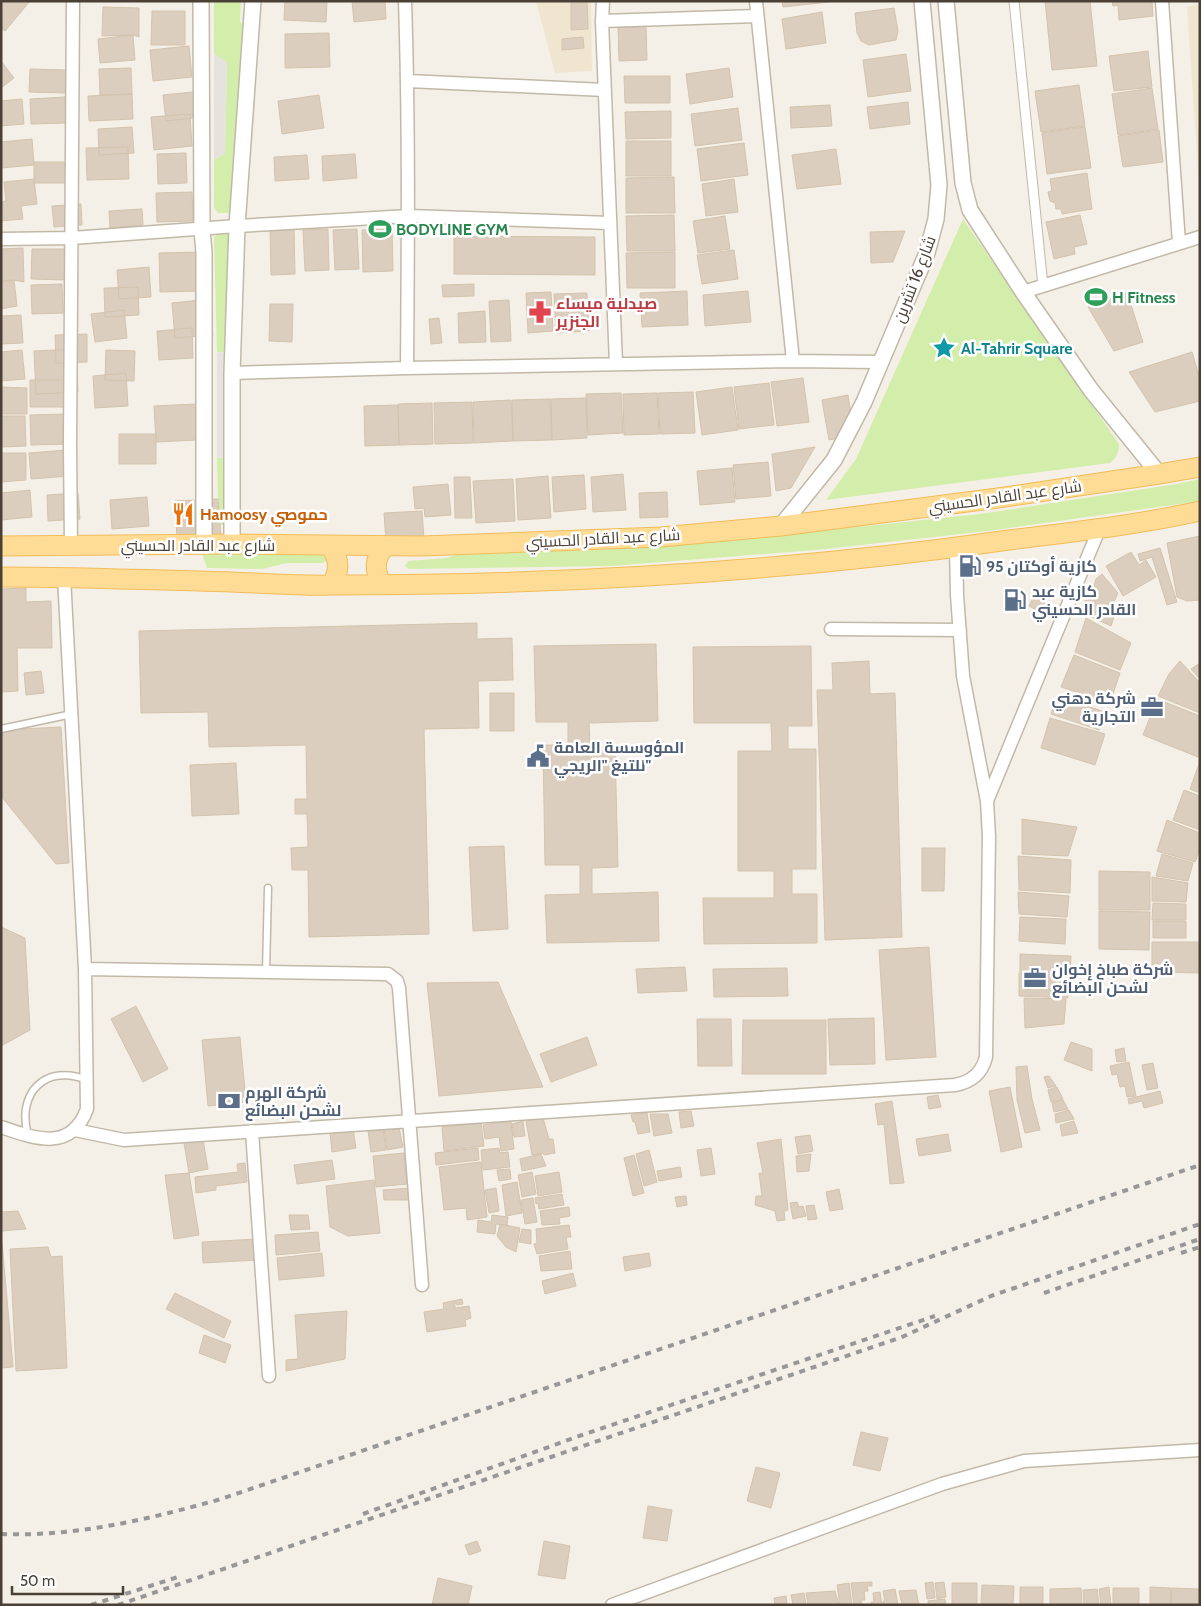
<svg xmlns="http://www.w3.org/2000/svg" width="1201" height="1606" font-family="Cabin,Cairo,sans-serif">
<style>
.education{fill:#f0e5cf}
.green{fill:#d3eeab}
.parking{fill:#e6e3df}
.building{fill:#dbcebe;stroke:#d4c3ad}
.lines{fill:none;stroke-linecap:round;stroke-linejoin:round}
.service-casing{stroke:#c2b8a8;stroke-width:9}
.pedestrian-casing{stroke:#c2b8a8;stroke-width:11}
.minor-casing{stroke:#c2b8a8;stroke-width:15}
.tertiary-casing{stroke:#c2b8a8;stroke-width:18}
.primary-casing{stroke:#f2bc58;stroke-width:21}
.service{stroke:#fff;stroke-width:6}
.pedestrian{stroke:#fff;stroke-width:9}
.minor{stroke:#fff;stroke-width:12}
.tertiary{stroke:#fff;stroke-width:15}
.primary{stroke:#ffdc96;stroke-width:19}
.rail{stroke:#979797;stroke-width:4;stroke-dasharray:6 6;stroke-linecap:butt}
.labels{text-anchor:middle;stroke-width:5;stroke-linejoin:round;paint-order:stroke}
.leisure-label{font-size:16px;font-weight:bold;fill:#27864d;stroke:#fff;text-anchor:start}
.street-label{font-size:16px;fill:#4a4035;stroke:#fff}
.health-label{font-size:16px;font-weight:bold;fill:#be3a42;stroke:#fff;text-anchor:start}
.culture-label{font-size:16px;font-weight:bold;fill:#0d838f;stroke:#fff;text-anchor:start}
.food-label{font-size:16px;font-weight:bold;fill:#c56008;stroke:#fff;text-anchor:start}
.service-label{font-size:16px;font-weight:bold;fill:#4e5e75;stroke:#fff;text-anchor:start}
</style>
<rect width="100%" height="100%" fill="#f5f0e7"/>
<path class="education" d="M536 1H591L592 71 555 73Z
M1200 3V198L1187 7Z"/>
<path class="green" d="M214 1H241L240 22 249 29 231 213H218L214 207V160L225 153 227 63 214 54Z
M963 219 1119 444C1119 452 1117 458 1110 463L826 500 856 459Z
M228 232 235 238 229 353 217 352 214 237 220 233Z
M229 457 226 525H221L218 522 216 517 218 499 217 458Z
M1200 479V500L1194 502 988 531 816 550 611 566 409 569 405 566 408 561 447 558 463 552 598 550 763 537 980 514 1177 484Z
M202 554 323 555 326 557V561L323 563H287L262 569 207 568Z"/>
<path class="parking" d="M214 54 227 62 225 153 214 160Z
M217 352 229 353V457L217 458Z"/>
<path class="building" d="M1 1H30L5 31 1 28Z
M285 1H327L326 22 284 20Z
M352 1H385L386 19 354 22Z
M571 1H587L588 29 571 30Z
M782 1H829V2L783 7Z
M1045 1H1090L1097 66 1052 70Z
M1112 1H1152L1153 16 1119 20 1118 5 1113 6Z
M103 7 139 8V37L133 35 102 36Z
M894 8 898 31 896 40 869 45 861 41 857 33 855 13Z
M152 11H185V45H151Z
M822 12 826 43 786 49 782 19Z
M646 26 647 60 619 61 618 27Z
M329 33 330 67 285 68V34Z
M133 35 135 60 100 63 98 39Z
M583 37 584 48 562 50V39Z
M189 46 192 77 153 81 150 50Z
M1148 51 1152 87 1114 91 1109 56Z
M906 54 911 91 868 97 863 60Z
M1 61 14 78 1 88Z
M131 68 132 94 100 95 99 69Z
M729 68 733 97 690 104 686 74Z
M30 69 66 70 65 93 29 92Z
M624 76H670V103H625Z
M1079 85 1085 126 1041 132 1035 91Z
M1152 88 1158 129 1118 135 1112 94Z
M202 91 204 117 166 121 163 95Z
M132 94 133 119 89 121 88 96Z
M319 95 324 128 282 134 278 101Z
M65 97 66 123 31 124 30 99Z
M22 99 24 124 1 126V101Z
M908 102 910 124 870 129 867 107Z
M830 105 832 126 791 128 790 107Z
M738 108 742 140 695 146 691 114Z
M671 111V138L626 139 625 112Z
M190 114 192 146 154 150 151 117Z
M132 127 134 153 99 155 98 129Z
M1085 127 1091 168 1047 174 1042 133Z
M1159 130 1163 162 1123 167 1118 136Z
M32 139 34 165 1 168V142Z
M626 141H671V176H626Z
M744 143 748 175 701 181 697 149Z
M128 147 129 179 87 180 86 148Z
M836 149 841 184 797 189 792 155Z
M186 153 187 183 158 184 157 154Z
M355 154 357 178 323 181 322 156Z
M307 155 309 179 275 181 274 157Z
M34 162H68V183H34Z
M1087 173 1092 209 1062 214 1061 209H1056L1055 203 1050 201 1048 192 1052 191 1050 179Z
M674 177 675 213H626V178Z
M34 179 37 204 21 206 23 219 1 221V202L6 201 4 182Z
M734 179 738 212 706 216 702 184Z
M192 192 193 221 157 222 156 193Z
M81 204 82 225 54 227 52 206Z
M142 209 143 225 110 228 109 211Z
M674 215 675 251H627L626 216Z
M1080 215 1087 244 1074 247 1075 254 1054 259 1046 222Z
M725 216 730 249 698 253 693 221Z
M294 228 295 274 271 275 270 229Z
M328 229 329 270 305 271 303 230Z
M357 229 359 269 335 270 333 230Z
M392 229 393 271 363 272 362 230Z
M905 231 893 262 871 263 870 232Z
M454 236 595 237V275L454 274Z
M23 248 24 282 14 280 1 281V249Z
M32 249H68L67 280 31 279Z
M734 250 738 279 702 284 697 255Z
M200 252 201 291 160 292 159 253Z
M675 252V288H627L626 253Z
M149 267 151 297 119 299 117 270Z
M14 280 17 306 1 309V282Z
M62 284 63 313 32 314 31 285Z
M474 284V296L443 297 442 285Z
M138 287 139 315 105 317 104 288Z
M687 291 688 325 642 327 640 293Z
M748 291 751 322 705 326 703 295Z
M551 292 553 331 528 333 526 293Z
M587 293 589 331 556 333 554 294Z
M1127 293 1143 342 1114 351 1088 307Z
M209 299 213 335 175 338 172 303Z
M509 300 511 341 491 342 489 301Z
M270 304H293L292 342 269 341Z
M124 310 127 338 95 342 91 314Z
M485 311 486 342 459 343 458 313Z
M21 315 23 343 1 344V316Z
M439 318 442 343 431 344 429 319Z
M192 328 193 358 159 360 157 331Z
M87 334V362L56 363 55 335Z
M76 349 78 392 36 394 34 351Z
M22 350 25 379 1 381V352Z
M106 350 135 351 134 381 105 380Z
M1192 352 1200 379V401L1155 412 1129 372Z
M126 373 128 406 95 408 93 376Z
M803 378 809 422 777 426 771 382Z
M30 380H64V407H30Z
M769 383 774 425 739 429 734 387Z
M1 387 27 388V414H1Z
M732 387 738 430 702 435 696 392Z
M693 392 695 433 660 434 658 393Z
M621 393 623 433 588 435 586 394Z
M657 393 659 434 624 435 623 394Z
M848 395 854 435 829 440 822 400Z
M586 398 587 438 552 440 551 399Z
M550 399 552 440 513 441 512 400Z
M511 400 513 441 474 443 473 402Z
M472 402 473 443 435 444 434 403Z
M432 403 433 444 399 445 398 404Z
M196 404 197 440 156 442 154 406Z
M398 405 399 445 365 446 364 406Z
M66 414 67 444 31 445 30 415Z
M1 416H25L26 446 1 447Z
M119 434H156V464H119Z
M815 447 791 488 776 491 772 454Z
M67 450 69 476 31 479 29 453Z
M1 453H26V480L1 482Z
M768 462 771 496 736 499 733 465Z
M732 468 735 502 700 505 697 471Z
M623 474 626 510 593 512 591 477Z
M584 475 586 509 554 512 552 477Z
M548 476 551 518 518 520 516 479Z
M454 477H470L472 518H455Z
M513 479 515 521 476 523 473 481Z
M448 484 451 515 425 517 424 508 415 509 413 487Z
M30 490 32 517 1 520V493Z
M667 492 668 517 640 518 639 493Z
M78 493 80 519 48 521 47 495Z
M147 497 149 526 112 529 110 500Z
M218 499 221 537 177 540 175 501Z
M422 511 424 539 386 542 384 513Z
M1200 536V600L1187 601 1177 597 1167 543Z
M1160 548 1177 602 1167 605 1152 557 1140 561 1138 554Z
M1131 552 1139 565 1146 560 1156 577 1123 596 1106 566Z
M1102 574 1118 593 1113 604 1117 608 1111 626 1081 612 1087 595 1091 596 1096 579Z
M26 588V602L51 601 52 648H17L18 691 1 692V589Z
M1037 590 1048 596 1040 612 1029 606Z
M1086 618 1131 643 1120 670 1075 652Z
M477 623V639L512 638 513 680 478 681 479 728 424 729 429 934 309 937 308 870H292L291 848 308 847 307 814H295V799H307L306 745 209 747 208 712 141 713 139 631Z
M656 644 658 721 589 723 590 748 615 747 618 867 592 868V894L658 892 659 941 547 943 545 895 580 894V865H545L543 745H568V722H536L534 646Z
M811 646 812 726H788V749H816V869H792V894H817V943L704 944 703 898H774V871H738V751H772L771 723H694L693 647Z
M1074 655 1120 673 1110 703 1061 687Z
M869 661 870 694 895 693 902 937 825 940 817 690H833L832 663Z
M1180 661 1200 683V713L1158 696 1169 674Z
M1200 663V679L1191 669Z
M41 671 44 693 26 695 24 673Z
M490 693H514V731H490Z
M1057 696 1105 712 1099 730 1051 714Z
M1157 699 1200 716V753L1198 757 1143 735Z
M1050 718 1105 734 1095 765 1041 748Z
M61 727 69 863 56 864 1 796V730Z
M1200 761V793L1190 789Z
M236 763 239 814 192 816 190 765Z
M1184 790 1200 796V830L1173 820Z
M1022 819 1077 827 1068 856 1022 854Z
M1167 820 1200 833V849L1195 862 1157 851Z
M504 846 508 929 473 931 469 847Z
M922 848H945L944 891H922Z
M1162 854 1193 863 1188 881 1156 876Z
M1018 856 1071 860 1070 893 1019 890Z
M1099 871 1150 872V910H1099Z
M1152 877 1188 883 1186 902 1152 901Z
M1018 892 1069 896 1067 917 1019 914Z
M1153 903 1186 904V920H1152Z
M1099 911 1150 912 1149 950 1099 949Z
M1020 917 1066 919 1065 944 1019 941Z
M1153 921H1186V938H1153Z
M1 927 25 938 30 1030 1 1046Z
M1152 942H1200V973L1152 972Z
M929 947 936 1057 886 1060 879 950Z
M1020 954 1071 956 1070 973 1020 972Z
M685 967 687 991 638 993 636 969Z
M787 968 788 996 714 997 713 969Z
M1019 973 1069 975 1068 998 1019 996Z
M498 982 543 1087 439 1096 427 983Z
M1024 998 1066 999 1064 1024 1025 1028Z
M136 1006 168 1069 143 1082 111 1019Z
M874 1018 875 1064 830 1065 828 1019Z
M697 1019H731L732 1066H698Z
M743 1020H826V1074H742Z
M240 1037 246 1102 208 1106 202 1040Z
M587 1037 597 1065 551 1082 540 1054Z
M1071 1042 1092 1049V1071L1064 1060Z
M1124 1048 1126 1061 1117 1062 1115 1050Z
M1129 1062 1136 1096 1127 1097 1125 1086 1120 1087 1117 1074 1112 1075 1110 1066Z
M1153 1063 1158 1088 1147 1090 1142 1065Z
M1027 1066 1032 1099 1040 1130 1025 1133 1017 1100 1016 1067Z
M1049 1076 1056 1086 1048 1088 1044 1077Z
M1010 1087 1022 1147 1001 1152 989 1091Z
M1057 1087 1063 1099 1051 1102 1048 1090Z
M1160 1091 1163 1103 1144 1108 1142 1101 1129 1104 1128 1099Z
M938 1095 941 1107 929 1109 927 1097Z
M1063 1100 1068 1109 1054 1112 1052 1103Z
M892 1101 904 1183 890 1184 884 1124 878 1125 875 1104Z
M1069 1110 1074 1119 1056 1123 1055 1114Z
M691 1111 694 1126 681 1128 679 1112Z
M647 1113 650 1132 638 1134 635 1122H633L631 1115Z
M650 1114H668L672 1133 654 1136Z
M543 1118 549 1139H553L555 1153 544 1155 543 1153 532 1155 526 1121Z
M511 1121 514 1149 501 1151 499 1137 485 1139 483 1125Z
M523 1121 525 1136 514 1137 512 1124Z
M1074 1121 1078 1133 1062 1136 1060 1125Z
M481 1123 484 1146 444 1151 442 1127Z
M399 1127 403 1147 387 1150 384 1129Z
M353 1129 356 1148 332 1152 330 1133Z
M383 1129 386 1150 371 1152 368 1131Z
M948 1134 951 1151 919 1156 916 1139Z
M810 1135 813 1151 798 1154 795 1137Z
M781 1139 788 1210 784 1211 785 1220 777 1221 775 1211 755 1205 756 1196H762L759 1173H763L757 1143Z
M203 1140 208 1169 189 1173 184 1143Z
M478 1148 479 1160 436 1165 435 1153Z
M499 1148 500 1153 508 1152 510 1167 483 1170 481 1150Z
M711 1148 715 1174 701 1176 697 1150Z
M649 1150 657 1182 644 1186 636 1154Z
M404 1153 407 1184 376 1187 373 1156Z
M541 1154 546 1166 522 1171 520 1159Z
M811 1154 809 1171 797 1172 796 1156Z
M634 1155 644 1193 633 1196 624 1158Z
M332 1160 335 1179 297 1184 294 1165Z
M481 1162 487 1217 467 1220 466 1208 444 1210 439 1167Z
M245 1163 247 1182 216 1186V1190L196 1193 195 1177 238 1172 237 1164Z
M680 1167 682 1177 659 1181 657 1171Z
M510 1169 511 1179 499 1181 497 1170Z
M532 1172 536 1194 522 1197 518 1175Z
M559 1172 562 1192 538 1196 535 1176Z
M189 1173 199 1235 174 1239 165 1175Z
M374 1180 380 1233 348 1236 330 1227 326 1186Z
M517 1182 522 1213 506 1216 502 1185Z
M410 1188V1200H384L383 1190Z
M496 1188 499 1211 489 1213 485 1190Z
M839 1189 843 1209 830 1211 826 1192Z
M562 1194 564 1205 539 1209 538 1203 536 1204 535 1198Z
M686 1196 687 1205 677 1207 675 1197Z
M533 1198 537 1222 525 1224 521 1200Z
M797 1202 799 1207 803 1206 806 1216 793 1219 790 1203Z
M814 1205 817 1219 808 1220 806 1206Z
M569 1207 570 1216 559 1218 560 1224 542 1225 540 1211Z
M18 1211 26 1229 1 1231V1212Z
M289 1215H308L310 1229 291 1230Z
M492 1215 508 1217 507 1225 496 1224 495 1234 477 1232 478 1220 491 1222Z
M500 1224 520 1228 516 1252 506 1247 497 1236Z
M569 1225 571 1237H566L568 1249 537 1254 534 1244 537 1243 536 1229Z
M522 1229 531 1230V1244L519 1242Z
M318 1232 320 1251 276 1255 275 1235Z
M257 1239 258 1260 203 1263 202 1242Z
M2 1242 13 1367 1 1368V1242Z
M48 1247 51 1257 62 1256 67 1368 16 1371 10 1249Z
M570 1251 572 1269 541 1271 539 1256Z
M322 1253 324 1276 279 1280 277 1258Z
M649 1253 651 1266 625 1271 623 1257Z
M573 1273 576 1286 545 1294 542 1281Z
M175 1293 231 1321 224 1338 166 1309Z
M462 1299 463 1304 457 1305 456 1303H455V1308L469 1306 471 1318 465 1320 466 1326 427 1332 424 1312 444 1309 443 1303Z
M347 1311 345 1359 286 1371V1360L298 1359 295 1315Z
M204 1335 231 1345 225 1363 199 1353Z
M861 1432 888 1438 880 1471 853 1465Z
M756 1467 780 1473 771 1508 747 1501Z
M648 1506 672 1510 667 1541 643 1538Z
M477 1541 481 1551 469 1555 465 1545Z
M544 1541 570 1546 565 1579 538 1575Z
M438 1578 472 1586 468 1605H432Z
M872 1582V1586H867L868 1591H864L865 1600H861L862 1605H854L851 1583Z
M933 1582 935 1598 927 1599 925 1583Z
M944 1582 946 1597 937 1599 935 1583Z
M849 1583 852 1605H840L837 1585Z
M952 1583H977V1605H952Z
M982 1585 1014 1586 1013 1605H981Z
M1020 1587H1043V1605H1020Z
M1109 1587 1111 1605H1101L1099 1589Z
M1150 1587 1171 1588 1170 1605H1150Z
M1081 1588 1082 1605H1050V1589Z
M1113 1588H1139V1605H1113Z
M1172 1588 1199 1589V1605H1171Z
M895 1589 898 1605H883V1601H885L883 1591Z
M1097 1589 1099 1605H1084L1083 1590Z
M916 1590 919 1605H902L899 1591Z
M835 1591 839 1605H808L806 1593Z
M880 1592 882 1605H871V1602H874L873 1593Z
M804 1593 806 1605H793L791 1595Z
M786 1596 787 1605H775L774 1598Z
M945 1599 946 1605H928V1601Z"/>
<g class="lines">
<defs>
<path id="service" d="M1 729 72 714
M266 972 268 888
M28 1135C16 1093 46 1063 87 1080"/>
<path id="pedestrian" d="M1014 1 1043 286"/>
<path id="minor" d="M405 1C409 123 408 245 407 368
M603 1 602 21 616 364
M756 1 793 361
M1162 1 1179 243
M602 21 757 16
M408 81 605 90
M1 239 72 238 237 226 409 216 610 223
M1023 292 1200 237
M232 373 407 368 793 361 880 362
M71 546 70 445 73 1
M831 629 960 630
M987 801 1100 527
M85 969 388 974 397 981 399 988 422 1285
M1 1127C36 1139 71 1152 87 1109L85 969 64 577
M75 1130 124 1140 955 1085C972 1082 982 1073 986 1057L989 836 987 801 963 676 957 595 956 548
M252 1131 269 1376
M612 1605 942 1484 1024 1461 1200 1450"/>
<path id="tertiary" d="M201 1 202 230 204 252V545
M946 1 963 183 970 210 1023 292 1091 390 1159 474
M781 526 834 460 864 402 927 253 936 219 939 185 922 1
M232 544V373L237 226 253 1"/>
<path id="primary" d="M1 546 232 544 422 546 661 537 781 526 998 498 1159 474 1200 467
M330 546C340 559 340 572 331 585
M1 577C78 577 154 580 231 582 265 583 299 586 334 585 559 585 785 572 1009 540 1071 532 1138 525 1200 511
M383 585C373 571 374 557 386 546"/>
</defs>
<use href="#service" class="service-casing"/>
<use href="#pedestrian" class="pedestrian-casing"/>
<use href="#minor" class="minor-casing"/>
<use href="#tertiary" class="tertiary-casing"/>
<use href="#primary" class="primary-casing"/>
<use href="#service" class="service"/>
<use href="#pedestrian" class="pedestrian"/>
<use href="#minor" class="minor"/>
<use href="#tertiary" class="tertiary"/>
<use href="#primary" class="primary"/>
<path class="rail" d="M1181 1253 1200 1247
M1044 1293 1200 1239
M363 1514 582 1435 935 1316
M1 1534C77 1537 149 1519 221 1499L1200 1165
M91 1605 181 1576
M118 1605 902 1337 991 1296 1200 1224"/>
</g>
<defs>
<symbol id="stadium-bare" viewBox="-9 -9 18 18"><path d="M0-5a6.5 5 0 1 0 0 10a6.5 5 0 1 0 0-10ZM-3.5-1.8h7v3.6h-7Z" fill="#2e9e5b" stroke="#fff" stroke-width="2.5" paint-order="stroke"/></symbol>
<symbol id="pharmacy-bare" viewBox="-9 -9 18 18"><path d="M-2-6h4v4h4v4h-4v4h-4v-4h-4v-4h4Z" fill="#e0444e" stroke="#fff" stroke-width="2.5" paint-order="stroke"/></symbol>
<symbol id="sight-bare" viewBox="-9 -9 18 18"><path d="M0-6L1.8-2.2L6-1.7L2.9 1.2L3.7 5.4L0 3.3L-3.7 5.4L-2.9 1.2L-6-1.7L-1.8-2.2Z" fill="#0f9aa8" stroke="#fff" stroke-width="2.5" paint-order="stroke"/></symbol>
<symbol id="restaurant-bare" viewBox="-9 -9 18 18"><path d="M-5-6h1v4h1v-4h1v4h1v-4h1v5L-1.5 .5V6h-2V.5L-5-1ZM5-6V6H3V1.5H1.5Q1.5-4 5-6Z" fill="#e8710a" stroke="#fff" stroke-width="2.5" paint-order="stroke"/></symbol>
<symbol id="fuel-bare" viewBox="-9 -9 18 18"><path d="M-5.5-6h7V0h2V4h1.3V-2.5L3-4.5l.8-.8L6-3V5H2.5V1h-1V6h-7ZM-4.2-4.7v3.2H.2V-4.7Z" fill="#5c6f8a" stroke="#fff" stroke-width="2.5" paint-order="stroke"/></symbol>
<symbol id="office-bare" viewBox="-9 -9 18 18"><path d="M-6-3h4V-5.5h4V-3h4V5H-6ZM-1-4.5V-3h2v-1.5ZM-6 0V1H6V0Z" fill="#5c6f8a" stroke="#fff" stroke-width="2.5" paint-order="stroke"/></symbol>
<symbol id="civic-bare" viewBox="-9 -9 18 18"><path d="M-.6-6.5H3V-4.5H.6V-3L4-1V1h2V6H-6V1h2V-1L-.6-3ZM-1.2 2.5V6h2.4V2.5Z" fill="#5c6f8a" stroke="#fff" stroke-width="2.5" paint-order="stroke"/></symbol>
<symbol id="bank-bare" viewBox="-9 -9 18 18"><path d="M-6-4H6V4H-6ZM0-2.3a2.3 2.3 0 1 0 0 4.6a2.3 2.3 0 1 0 0-4.6Z" fill="#5c6f8a" stroke="#fff" stroke-width="2.5" paint-order="stroke"/></symbol>
</defs>
<g fill-rule="evenodd">
<use href="#stadium-bare" x="364" y="213" width="32" height="32"/>
<use href="#stadium-bare" x="1080" y="281" width="32" height="32"/>
<use href="#pharmacy-bare" x="524" y="296" width="32" height="32"/>
<use href="#sight-bare" x="928" y="332" width="32" height="32"/>
<use href="#restaurant-bare" x="167" y="498" width="32" height="32"/>
<use href="#fuel-bare" x="954" y="550" width="32" height="32"/>
<use href="#fuel-bare" x="999" y="584" width="32" height="32"/>
<use href="#office-bare" x="1136" y="691" width="32" height="32"/>
<use href="#civic-bare" x="522" y="740" width="32" height="32"/>
<use href="#office-bare" x="1019" y="962" width="32" height="32"/>
<use href="#bank-bare" x="213" y="1085" width="32" height="32"/>
</g>
<g class="labels">
<g class="leisure-label">
<text x="396" y="235">BODYLINE GYM</text>
<text x="1112" y="303">H Fitness</text>
</g>
<g class="street-label">
<text transform="translate(914 279) rotate(-69)" y="6">شارع 16 تشرين</text>
<text transform="translate(1005 496) rotate(-8)" y="6">شارع عبد القادر الحسيني</text>
<text transform="translate(603 538) rotate(-3)" y="6">شارع عبد القادر الحسيني</text>
<text x="198" y="551">شارع عبد القادر الحسيني</text>
</g>
<g class="health-label">
<text x="556" y="309">صيدلية ميساء<tspan x="556" dy="18">الجنزير</tspan></text>
</g>
<g class="culture-label">
<text x="961" y="354">Al-Tahrir Square</text>
</g>
<g class="food-label">
<text x="200" y="520">Hamoosy حموصي</text>
</g>
<g class="service-label">
<text x="986" y="572">كازية أوكتان 95</text>
<text x="1032" y="597">كازية عبد<tspan x="1032" dy="18">القادر الحسيني</tspan></text>
<text x="1136" y="704" text-anchor="end">شركة دهني<tspan x="1136" dy="18">التجارية</tspan></text>
<text x="554" y="753">المؤوسسة العامة<tspan x="554" dy="18">للتيغ "الريجي"</tspan></text>
<text x="1052" y="975">شركة طباخ إخوان<tspan x="1052" dy="18">لشحن البضائع</tspan></text>
<text x="245" y="1098">شركة الهرم<tspan x="245" dy="18">لشحن البضائع</tspan></text>
</g>
</g>
<rect width="1201" height="1606" fill="none" stroke="#4a4035" stroke-width="5"/>
<path d="M12 1586v8h111v-8" fill="none" stroke="#4a4035" stroke-width="2.5"/>
<text x="20" y="1586" font-size="15" fill="#4a4035" stroke="#ffffff" stroke-width="4" paint-order="stroke">50 m</text>
</svg>
